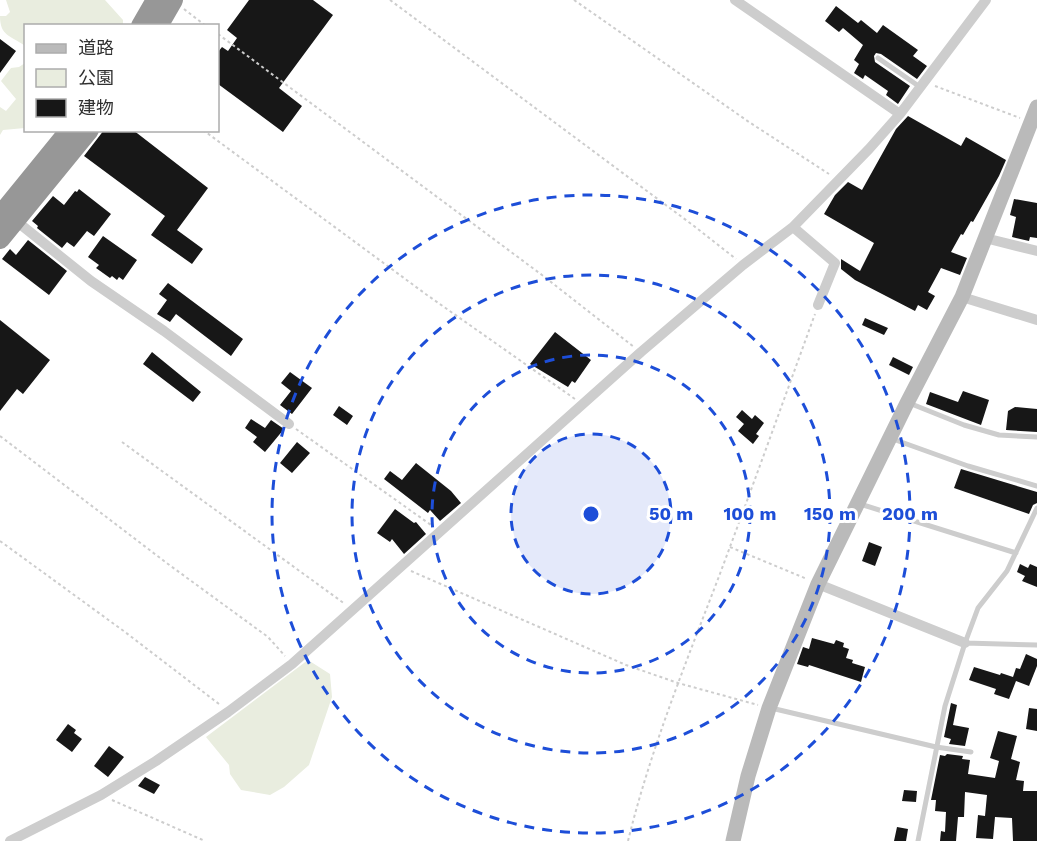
<svg xmlns="http://www.w3.org/2000/svg" width="1037" height="841" font-family="'Work Sans','Noto Sans JP',sans-serif">
<style>
.green{fill:#e9eddf}
.building{fill:#171717}
.lines{fill:none;stroke-linecap:round;stroke-linejoin:round}
.path{stroke:#cdcdcd;stroke-width:2;stroke-dasharray:3 3;stroke-linecap:butt}
.lane{stroke:#cdcdcd;stroke-width:5}
.street{stroke:#cdcdcd;stroke-width:10}
.secondary{stroke:#bababa;stroke-width:15}
.highway{stroke:#979797;stroke-width:20}
.ring{fill:none;stroke:#1d4ed8;stroke-width:3;stroke-dasharray:10 8}
.centre{fill:#1d4ed8;stroke:#fff;stroke-width:3}
.ring-label{font-size:18px;text-anchor:middle;font-weight:bold;fill:#1d4ed8;stroke:#fff;stroke-width:6;stroke-linejoin:round;paint-order:stroke}
</style>
<rect width="100%" height="100%" fill="#fff"/>
<path class="green" d="M6 0H105L123 20V25L26 26 25 46C11 35 0 37 0 16H6L10 12Z
M25 63V128L3 130 0 135V107L6 111 16 99 1 81 11 68 19 67Z
M308 660 330 674 332 697 309 765 284 787 270 795 241 790 230 774 229 765 206 737Z"/>
<path class="building" d="M249 0H313L333 15 279 88 302 106 283 132 218 84V52L222 47 228 51 237 38 227 30Z
M836 6 858 23 861 20 877 33 883 25 918 50 913 56 927 66 917 79 881 54 876 53 874 56 875 62 910 86 898 104 886 95 888 91 865 75 863 79 854 73 859 64 854 60 863 45 843 28 839 32 825 21Z
M0 39 16 51 0 73Z
M908 116 961 146 966 137 1006 160 999 176 973 222 971 221 963 235 961 234 951 252 967 258 960 275 941 268 928 292 935 296 927 310 918 305 915 311 855 280 841 269V259L860 271 874 243 824 214 835 195 848 182 862 190 896 129Z
M104 130H133L208 188 177 230 203 249 192 264 151 235 165 216 84 156Z
M79 189 111 214 94 236 87 231 74 247 67 242 62 248 37 228 38 226 32 221 53 196 64 205 75 191 77 192Z
M1014 199 1037 203V238L1030 237 1029 241 1012 237 1016 217 1010 215Z
M103 236 137 260 123 280 119 277 117 280 112 276 110 278 96 268 99 265 88 257Z
M28 240 67 271 49 295 2 259 10 249 16 255Z
M168 283 243 339 231 356 176 314 170 322 157 314 167 300 159 294Z
M865 318 888 328 884 335 862 325Z
M0 320 50 360 23 394 17 389 0 411Z
M555 332 591 360 575 383 572 381 568 387 530 364Z
M152 352 201 392 193 402 143 364Z
M893 357 913 367 909 375 889 365Z
M290 372 312 388 292 414 280 405 291 391 281 383Z
M963 391 989 400 981 425 926 404 930 392 958 402Z
M339 406 353 416 347 425 333 415Z
M1015 407 1037 409V432L1006 430 1008 411Z
M742 410 752 419 755 415 764 423 756 434 759 436 753 444 738 431 744 424 736 417Z
M251 419 265 428 271 420 284 429 265 452 253 442 257 437 245 428Z
M297 442 310 453 292 473 280 463Z
M416 463 451 491 461 503 440 521 430 510 428 513 384 479 390 471 402 480Z
M961 469 1037 492V503L1033 505 1029 514 954 488Z
M395 509 414 523 416 522 426 534 404 554 392 539 390 542 377 533Z
M869 542 882 547 875 566 862 561Z
M1020 564 1028 568 1030 564 1037 567V587L1022 581 1025 576 1017 572Z
M812 638 834 644 836 640 844 643 843 647 849 649 846 658 853 660 852 663 865 667 861 682 809 665 808 667 797 664 803 647 809 649Z
M1026 654 1037 659V666L1029 686 1016 681 1009 699 994 694 996 689 969 680 974 667 1000 675 1001 673 1013 677 1016 668 1020 669Z
M951 703 957 705 953 725 969 728 965 746 949 744 951 739 944 737Z
M1029 708 1037 709V731L1026 729Z
M68 724 76 730 74 733 82 739 72 752 56 740Z
M998 731 1017 736 1011 759 1020 762 1016 780 1024 781 1023 791H1037V841H1013L1012 818 995 817 993 839 976 838 978 815 985 816 987 795 965 792 964 817H958L956 841H940L941 831 945 832 946 812 935 811 936 800H931L940 755 945 756 947 754 963 756 962 759 970 760 968 774 995 778 999 761 990 758Z
M109 746 124 757 108 777 94 766Z
M145 777 160 785 154 794 138 786Z
M904 790 917 791 916 802 902 801Z
M897 827 908 829 906 841H894Z"/>
<g class="lines">
<path class="path" d="M390 0 694 226 736 259
M574 0 749 122 829 174
M184 9 206 26
M218 34 542 275 634 347
M935 86 1020 118
M203 130 427 295 575 399
M296 429 431 525
M0 436 168 564 268 637 285 656
M122 442 345 604
M0 541 125 632 219 704
M730 547 807 579
M411 571 626 665 678 683 758 705
M112 800 205 841
M628 841C650 751 685 665 718 579 751 491 783 402 815 314"/>
<path class="lane" d="M878 58 920 87
M909 403 964 425 999 435 1037 437
M890 438 968 466 1037 486
M860 504 1016 553
M965 643 1037 645
M771 708 936 747 971 752
M918 841 945 706 965 643 978 608 1007 571 1037 508"/>
<path class="street" d="M735 0 900 114
M15 220 91 281 164 331 289 424
M793 227 835 263 818 305
M985 238 1037 251
M962 297 1037 320
M818 584 965 643
M10 841 101 795 156 761 228 712 292 664 641 352 743 265 793 227 869 149 900 114 986 0"/>
<path class="secondary" d="M733 841 748 776 769 708 818 584 907 403 962 297 1037 107"/>
<path class="highway" d="M141 26 156 0
M158 26 173 0
M0 216 70 130
M0 239 89 130"/>
</g>
<circle cx="591" cy="514" r="80" fill="#1d4ed8" fill-opacity=".12"/>
<g class="ring">
<circle cx="591" cy="514" r="80"/>
<circle cx="591" cy="514" r="159"/>
<circle cx="591" cy="514" r="239"/>
<circle cx="591" cy="514" r="319"/>
</g>
<circle cx="591" cy="514" r="9" class="centre"/>
<g class="ring-label">
<text x="671" y="520">50 m</text>
<text x="750" y="520">100 m</text>
<text x="830" y="520">150 m</text>
<text x="910" y="520">200 m</text>
</g>
<rect x="24" y="24" width="195" height="108" fill="#ffffff" stroke="#acacac" stroke-width="1.5"/>
<rect x="36" y="44" width="30" height="9" fill="#bababa" stroke="#acacac" stroke-width="1.5"/>
<text x="78" y="54" font-size="18" fill="#303030">道路</text>
<rect x="36" y="69" width="30" height="18" fill="#e9eddf" stroke="#acacac" stroke-width="1.5"/>
<text x="78" y="84" font-size="18" fill="#303030">公園</text>
<rect x="36" y="99" width="30" height="18" fill="#171717" stroke="#acacac" stroke-width="1.5"/>
<text x="78" y="114" font-size="18" fill="#303030">建物</text>
</svg>
